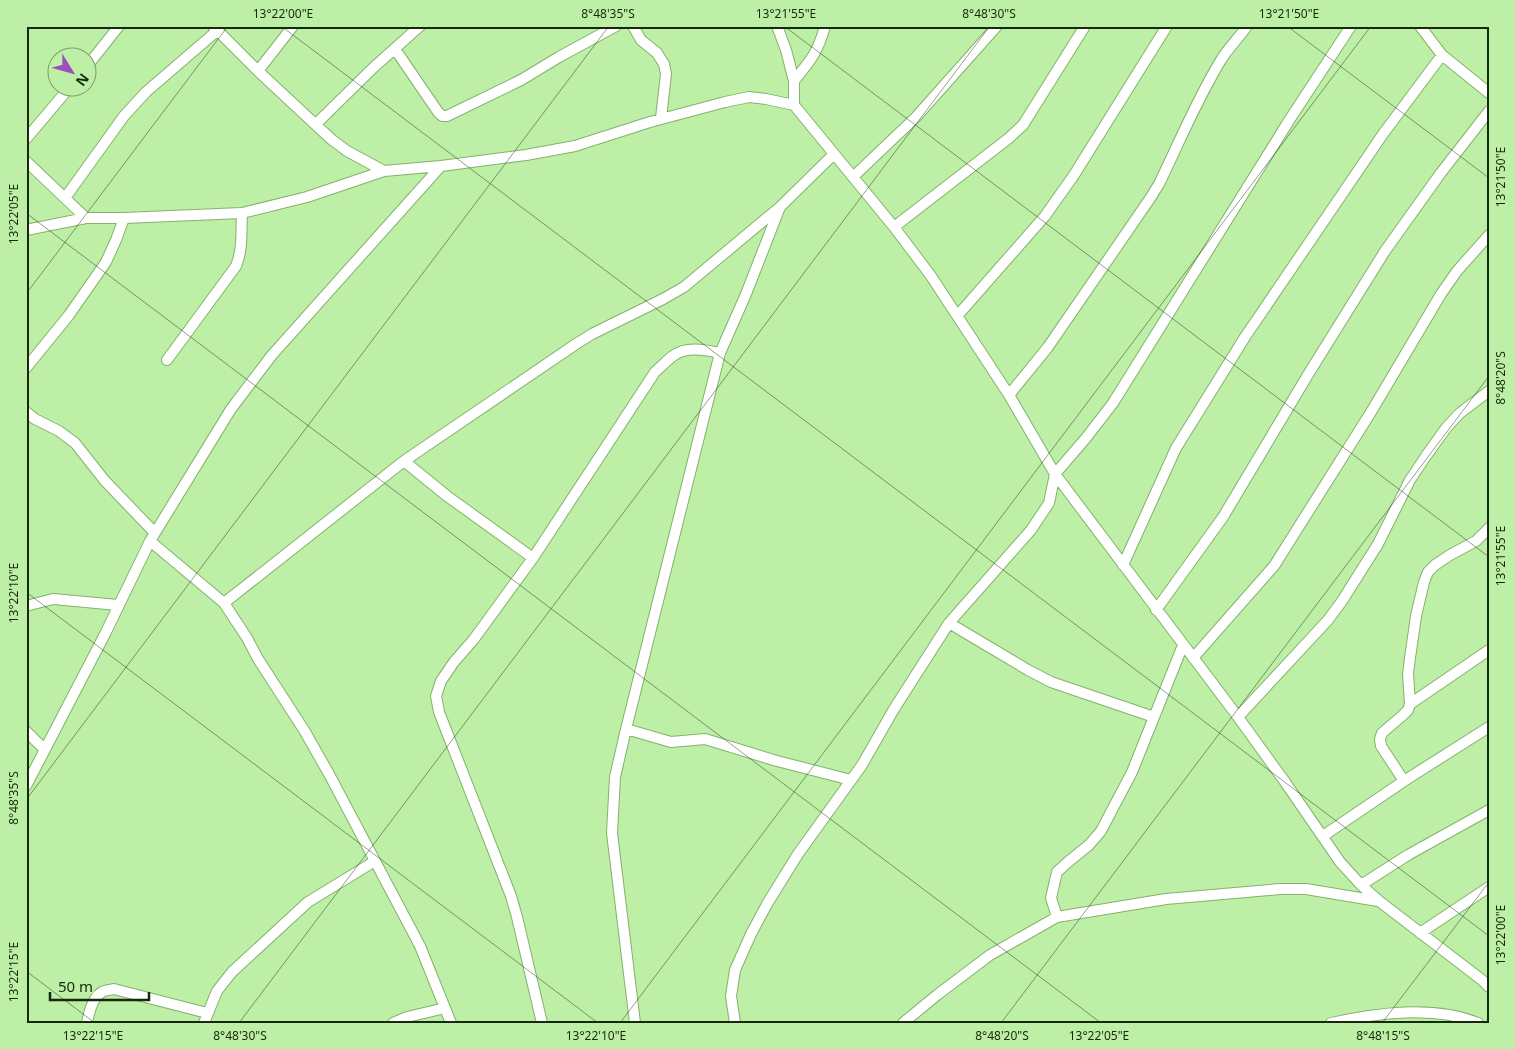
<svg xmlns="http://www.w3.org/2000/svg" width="1515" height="1049" font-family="'Noto Sans',sans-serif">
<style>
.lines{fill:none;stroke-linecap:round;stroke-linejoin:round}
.street-casing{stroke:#84b26c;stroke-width:12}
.street{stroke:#fff;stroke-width:10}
.ticks{fill:none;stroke:#17290c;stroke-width:1;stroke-opacity:0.45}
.neatline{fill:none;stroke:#17290c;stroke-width:2}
.ticks-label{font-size:12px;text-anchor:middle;fill:#17290c}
</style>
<rect width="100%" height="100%" fill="#beefa6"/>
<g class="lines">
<defs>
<path id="street" d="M213 26 258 71 331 139 347 151 384 171
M633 26 641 40 657 53 664 64 666 74 661 118
M777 26 786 50 794 81V105
M1420 26 1442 55 1489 93
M395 49 438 112 442 116H447L521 80 559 57 616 26
M88 65 119 26
M258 71 293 26
M794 81C811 60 818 52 825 26
M316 124 373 68 420 26
M26 139 69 88
M26 161 86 218
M853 177 916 117 997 26
M65 198 124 116 146 92 218 30
M894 227 1009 138 1023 125 1085 26
M26 230 86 218H124L242 213 307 197 384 171 441 166 526 155 575 146 650 122 725 102 749 97 766 99 794 105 894 227 931 276 1009 395 1055 474 1238 717 1285 782 1340 862 1361 885 1379 901 1482 980 1489 987
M958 315 1045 216 1074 175 1167 26
M167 360 236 266C243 249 241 231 242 213
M26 368 69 315 106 262 116 240 124 218
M1009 395 1048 347 1151 197 1159 184C1179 143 1197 99 1221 60 1228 48 1239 38 1247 26
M26 412 35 419 59 431 75 443 105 481 155 533
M404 461 447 496 533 558
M150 541 224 603 247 638 258 659 304 730 329 774 420 946 451 1023
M1123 565 1176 448 1245 337 1383 134 1442 55
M224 603 404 461 576 344 592 334 663 299 684 287 780 207 834 154
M26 606 53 599 118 605
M1156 610 1223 517 1309 373 1385 251 1440 174 1489 111
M949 623 1028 670 1051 682 1154 717
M1193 658 1274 566 1371 412 1441 294 1457 271 1489 235
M1410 704 1408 674 1410 658 1416 616 1424 582 1428 572 1435 565 1450 555 1476 541 1489 528
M1238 717 1328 620 1342 601 1378 544 1410 480 1426 456 1446 428 1460 413 1489 391
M626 729 671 742 705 739 777 761 851 780
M26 731 45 750
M1404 781 1381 746 1380 739 1382 733 1402 716 1408 710 1410 704 1489 650
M26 786 105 634 150 541 231 409 272 355 441 166
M1323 836 1404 781 1489 727
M1361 885 1408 855 1489 810
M1057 917 1051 898 1057 872 1068 862 1089 845 1101 831 1132 772 1183 645
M1420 933 1489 887
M87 1023C89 1013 92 998 102 992 105 990 111 990 114 989L207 1013
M204 1023 217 991 232 972 308 902 375 861
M393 1023 407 1017 445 1008
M542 1023 517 917 511 896 439 712 436 696 441 681 454 662 474 639 533 558 655 372C661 367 667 360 673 356 686 346 705 350 720 353
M635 1023 612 833 615 777 626 729 720 353 746 294 780 207
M735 1023 731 996 735 970 751 934 767 904 798 854 862 765 894 709 949 623 1031 530 1049 503 1055 474 1086 438 1113 403 1290 119 1351 26
M903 1023 937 995 990 955 1057 917 1166 899 1280 889H1306L1378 901
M1331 1023C1377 1013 1433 1005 1478 1023"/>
</defs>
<use href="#street" class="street-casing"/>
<use href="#street" class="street"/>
</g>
<path class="ticks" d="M281 26 1489 936M784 26 1489 557M1287 26 1489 178M26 213 1101 1023M26 294 228 26M26 592 598 1023M26 800 609 26M26 971 95 1023M239 1023 990 26M620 1023 1371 26M1001 1023 1489 376M1382 1023 1489 882"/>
<rect width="1515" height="1049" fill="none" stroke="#beefa6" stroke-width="55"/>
<g transform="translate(72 72) rotate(127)"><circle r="24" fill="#beefa6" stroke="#7ba068"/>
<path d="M0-4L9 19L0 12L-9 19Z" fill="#9e4dbd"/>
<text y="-8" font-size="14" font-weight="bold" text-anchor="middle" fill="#17290c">N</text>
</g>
<path d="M50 992v8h99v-8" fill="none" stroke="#17290c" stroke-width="2.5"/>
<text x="58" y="992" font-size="15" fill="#17290c" stroke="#beefa6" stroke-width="4" paint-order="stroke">50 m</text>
<rect x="28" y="28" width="1460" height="994" class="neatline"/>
<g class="ticks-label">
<text x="283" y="18">13°22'00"E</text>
<text x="608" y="18">8°48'35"S</text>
<text x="786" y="18">13°21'55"E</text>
<text x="989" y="18">8°48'30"S</text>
<text x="1289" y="18">13°21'50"E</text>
<text transform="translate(1501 177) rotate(-90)" y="4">13°21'50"E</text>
<text transform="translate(14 214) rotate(-90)" y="4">13°22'05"E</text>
<text transform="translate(1501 378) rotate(-90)" y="4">8°48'20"S</text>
<text transform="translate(1501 556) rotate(-90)" y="4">13°21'55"E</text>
<text transform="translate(14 593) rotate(-90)" y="4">13°22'10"E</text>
<text transform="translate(14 798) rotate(-90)" y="4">8°48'35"S</text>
<text transform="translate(1501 935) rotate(-90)" y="4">13°22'00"E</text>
<text transform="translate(14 972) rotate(-90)" y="4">13°22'15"E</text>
<text x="93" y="1040">13°22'15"E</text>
<text x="240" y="1040">8°48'30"S</text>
<text x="596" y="1040">13°22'10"E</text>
<text x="1002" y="1040">8°48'20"S</text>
<text x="1099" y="1040">13°22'05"E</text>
<text x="1383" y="1040">8°48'15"S</text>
</g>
</svg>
